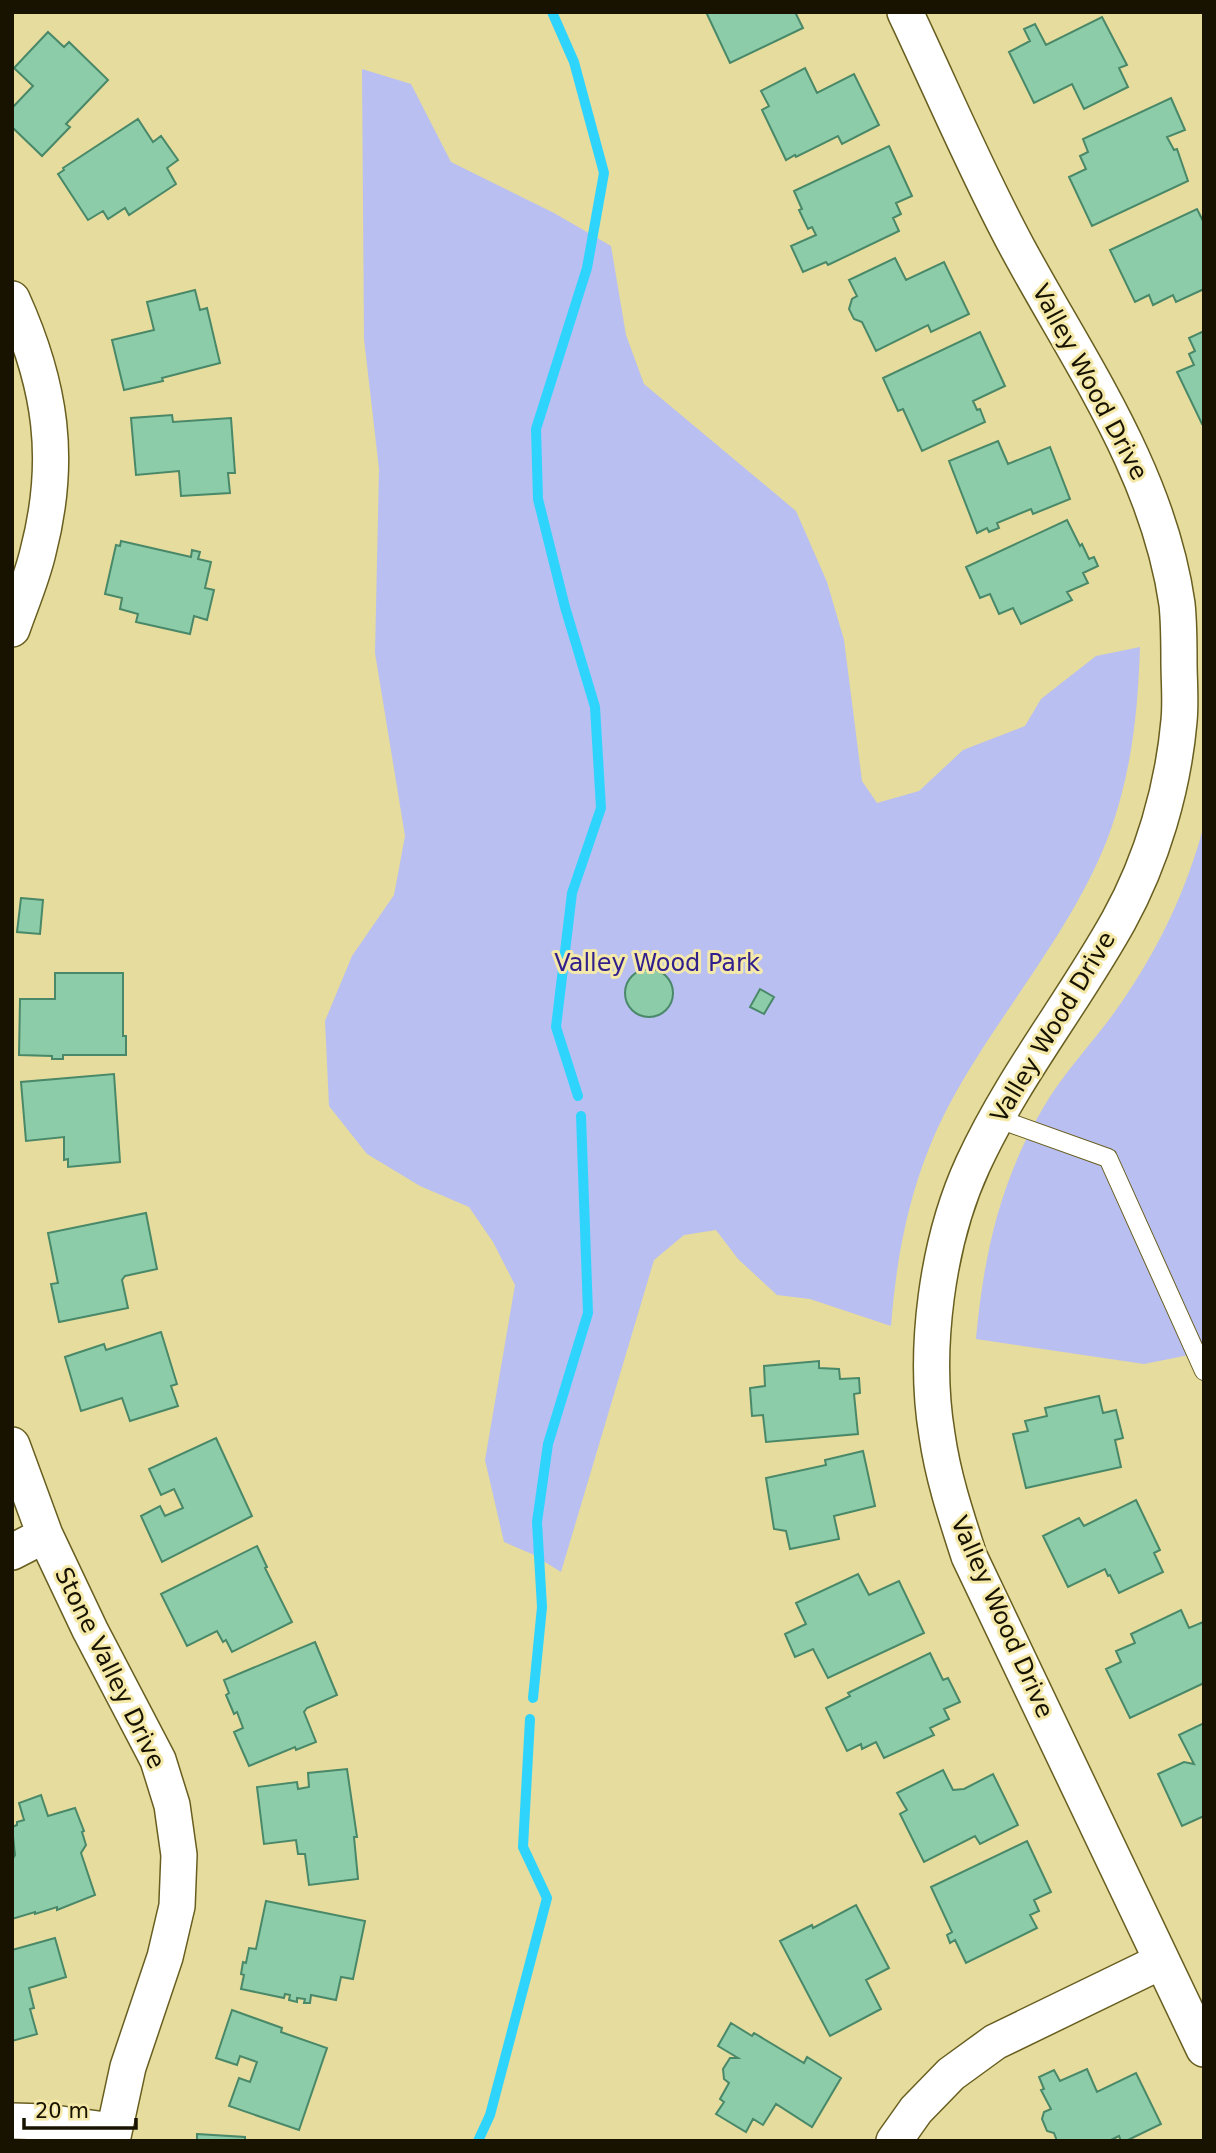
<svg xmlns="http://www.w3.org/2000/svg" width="1216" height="2153" font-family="'DejaVu Sans',sans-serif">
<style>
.green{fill:#b9bff1}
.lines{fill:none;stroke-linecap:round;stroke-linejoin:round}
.stream{stroke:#2fd4fd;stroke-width:10}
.building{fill:#8ccca9;stroke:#498868;stroke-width:2}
.lane-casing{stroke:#685e20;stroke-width:20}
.street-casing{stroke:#685e20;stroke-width:38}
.lane{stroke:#fff;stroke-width:18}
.street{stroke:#fff;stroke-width:35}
.labels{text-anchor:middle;stroke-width:6;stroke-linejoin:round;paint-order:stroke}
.street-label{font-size:24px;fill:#181300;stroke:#f4e9a9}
.park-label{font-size:24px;fill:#301f8d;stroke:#f4e9a9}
</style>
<rect width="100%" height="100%" fill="#e6dc9d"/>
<path class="green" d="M362 69 411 84 451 162 554 213 611 246 626 335 644 384 796 511 827 582 844 640 862 781 877 803 919 791 963 750 1025 726 1041 699 1096 656 1140 647C1138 710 1132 769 1111 829 1076 928 997 1014 948 1107 912 1176 897 1249 891 1326L810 1299 777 1295 738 1259 716 1230 684 1235 654 1260 561 1572 532 1554 504 1542 485 1460 515 1285 493 1242 469 1207 420 1186 367 1154 329 1106 325 1021 352 956 394 895 405 836 375 653 379 469 364 339Z
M1204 825V1352L1144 1364 976 1339C984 1249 1003 1169 1053 1092 1074 1061 1100 1034 1121 1003 1159 948 1187 889 1204 825Z"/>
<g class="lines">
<path class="stream" d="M552 12 574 62 604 173 587 268 536 429 538 499 565 607 595 707 601 808 572 893 556 1027 578 1096
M533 1698 542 1607 537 1522 548 1444 588 1313 581 1116
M478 2141 490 2115 547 1898 523 1847 530 1719"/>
</g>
<path class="building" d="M706 12H800L796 14 803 28 730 63Z
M1102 17 1127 65 1119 68 1128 87 1084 109 1072 84 1034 103 1009 52 1030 41 1024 29 1035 24 1046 45Z
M48 32 64 47 69 42 108 80 66 124 70 127 42 156 12 127V108L33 86 14 68Z
M805 68 817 93 854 74 879 125 842 144 838 136 796 157 795 155 786 160 762 110 769 106 761 91Z
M1171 98 1185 130 1167 137 1174 150 1177 149 1188 181 1092 226 1069 177 1086 169 1080 156 1088 152 1083 139Z
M138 119 153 142 161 136 178 160 167 168 176 184 129 215 125 208 108 219 103 211 88 220 58 174 64 170 63 168Z
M889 146 912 196 896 203 901 214 893 218 899 231 828 265 826 262 803 272 791 246 816 235 812 227 808 229 799 210 802 209 794 191Z
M1197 209 1204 223V289L1176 302 1173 295 1153 305 1149 295 1135 302 1110 250Z
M895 258 906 280 944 262 969 314 931 332 928 325 876 351 862 322 854 319 849 309 852 299 857 296 849 280Z
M195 290 200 310 207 308 220 363 162 378 163 381 124 390 112 340 154 330 147 302Z
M1204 331V423L1202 424 1177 372 1194 365 1189 354 1195 351 1189 338Z
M980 332 1005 386 973 401 977 410 980 409 985 422 922 451 903 409 898 411 883 378Z
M172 415 173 422 231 418 235 473H228L230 493 181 496 179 471 136 475 131 418Z
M998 441 1008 464 1050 447 1070 499 1033 514 1031 509 997 523 999 528 989 532 987 528 977 533 949 461Z
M1067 520 1080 546 1082 544 1089 559 1094 557 1098 566 1083 573 1088 583 1067 592 1072 600 1021 624 1013 608 999 614 990 594 980 598 966 567Z
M121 541 191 557 192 550 200 552 198 559 211 562 205 588 214 590 207 620 194 616 190 634 136 622 138 614 120 609 122 598 105 594 116 545 120 546Z
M21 898 43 900 40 934 17 932Z
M625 993a24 24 0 1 1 48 0a24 24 0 1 1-48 0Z
M55 973H123V1036H126V1055H63V1059H52V1056L19 1055 20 999H55Z
M760 989 774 997 764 1014 750 1007Z
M114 1074 120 1162 68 1167V1159L64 1160V1137L26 1141 21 1082Z
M146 1213 157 1269 125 1276 122 1280 128 1308 59 1322 51 1284 58 1283 48 1233Z
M161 1332 177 1384 171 1386 178 1406 130 1421 122 1398 81 1411 65 1357 104 1344 106 1350Z
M819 1361V1368L839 1369 840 1379 859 1378 860 1393 854 1394 858 1434 766 1442 763 1415 752 1416 750 1388 765 1386 764 1366Z
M1099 1396 1103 1413 1116 1410 1123 1438 1115 1440 1121 1467 1026 1488 1013 1434 1028 1431 1025 1421 1047 1416 1045 1408Z
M216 1438 252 1516 162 1562 141 1516 160 1506 165 1516 183 1508 174 1489 161 1495 149 1469Z
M863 1451 875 1506 834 1516 839 1539 790 1549 786 1531 774 1529 766 1478 826 1465 825 1460Z
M1136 1500 1160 1550 1154 1553 1163 1572 1119 1593 1110 1575 1108 1576 1105 1569 1068 1587 1043 1536 1079 1518 1084 1526Z
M257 1546 267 1567 265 1568 292 1622 232 1652 226 1640 223 1642 217 1631 187 1646 161 1594Z
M858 1574 869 1595 899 1581 924 1633 828 1678 813 1649 795 1657 785 1634 806 1624 796 1603Z
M1181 1610 1189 1628 1203 1622 1204 1624V1683L1130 1718 1106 1669 1121 1662 1116 1651 1135 1643 1131 1634Z
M315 1642 337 1695 307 1708 304 1712 316 1742 296 1750 295 1747 249 1766 234 1732 243 1728 237 1712 234 1714 226 1695 229 1693 224 1680Z
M930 1653 943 1680 948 1678 960 1702 944 1709 949 1719 930 1728 934 1735 884 1758 876 1742 862 1749 861 1744 847 1751 826 1708 850 1696 848 1693Z
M1204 1723V1816L1182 1826 1158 1774 1184 1762 1194 1764 1179 1735Z
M347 1769 357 1837H354L358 1879 309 1885 305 1854H298L296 1840 264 1844 257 1787 297 1782 298 1789 309 1787 308 1773Z
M943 1770 953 1790 964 1789 993 1774 1018 1825 980 1844 975 1836 924 1862 900 1814 907 1810 897 1793Z
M41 1795 48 1816 75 1808 84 1831 82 1832 86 1845 81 1853 95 1895 57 1910V1907L35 1914V1912L12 1919V1860L15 1855 12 1827 17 1825V1822L24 1820 19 1803Z
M1027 1841 1051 1892 1034 1900 1039 1911 1030 1915 1037 1928 966 1963 955 1940 950 1943 947 1935 952 1932 931 1887Z
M266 1901 365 1921 353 1979 341 1977 336 2000 311 1995 310 2003H304L305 1999 297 1998V2002L289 2000 290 1995 285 1994 284 1998 241 1989 244 1975 241 1974 243 1962 246 1963 249 1948 256 1949Z
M856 1905 889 1968 866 1980 881 2009 830 2036 780 1941 812 1925 813 1928Z
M55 1938 66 1977 29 1988 34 2008 30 2009 37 2034 12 2041V1950Z
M232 2010 282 2028 281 2032 327 2048 299 2130 229 2106 239 2078 250 2082 257 2062 240 2056 237 2065 216 2058Z
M731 2023 752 2036 754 2033 804 2063 807 2057 841 2078 812 2127 776 2104 763 2125 753 2119 746 2132 716 2114 724 2102 720 2099 729 2083 724 2079 723 2069 730 2058H738L718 2046Z
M1087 2069 1097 2092 1136 2073 1161 2124 1126 2141H1121L1119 2136 1109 2141H1057L1054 2133 1047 2131 1042 2119 1044 2112 1051 2109 1041 2090 1044 2089 1039 2077 1054 2070 1060 2081Z
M197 2134 245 2137V2141H197Z"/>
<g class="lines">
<defs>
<path id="lane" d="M996 1118 1108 1158 1204 1371"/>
<path id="street" d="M905 12C942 90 976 171 1017 247 1079 362 1158 471 1177 604 1179 623 1179 643 1179 662 1179 681 1181 701 1179 721 1173 789 1152 860 1119 920 1073 1003 1013 1077 973 1164 937 1242 923 1350 937 1435 943 1477 956 1516 969 1556L1204 2049
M12 299C51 385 62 460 38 552 32 578 21 603 12 629
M12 1445 45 1535 90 1630 158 1760 172 1805 179 1855 177 1906 165 1957 128 2067 112 2141
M12 1552 45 1535
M12 2121 46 2122 113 2131
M894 2141 916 2110 951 2074 995 2042 1162 1961"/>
</defs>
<use href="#lane" class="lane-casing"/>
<use href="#street" class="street-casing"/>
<use href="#lane" class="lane"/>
<use href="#street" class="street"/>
</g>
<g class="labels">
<g class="street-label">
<text transform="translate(1090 382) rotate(62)" y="8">Valley Wood Drive</text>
<text transform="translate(1053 1027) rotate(-59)" y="8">Valley Wood Drive</text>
<text transform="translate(1002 1617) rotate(66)" y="8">Valley Wood Drive</text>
<text transform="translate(110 1668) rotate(64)" y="8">Stone Valley Drive</text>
</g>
<g class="park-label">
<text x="657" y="971">Valley Wood Park</text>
</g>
</g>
<rect width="1216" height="2153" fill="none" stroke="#181300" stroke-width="28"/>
<path d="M24 2118v10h112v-10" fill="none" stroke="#181300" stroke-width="3.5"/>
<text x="35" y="2118" font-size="21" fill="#181300" stroke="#f4e9a9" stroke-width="5" paint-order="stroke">20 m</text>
</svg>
